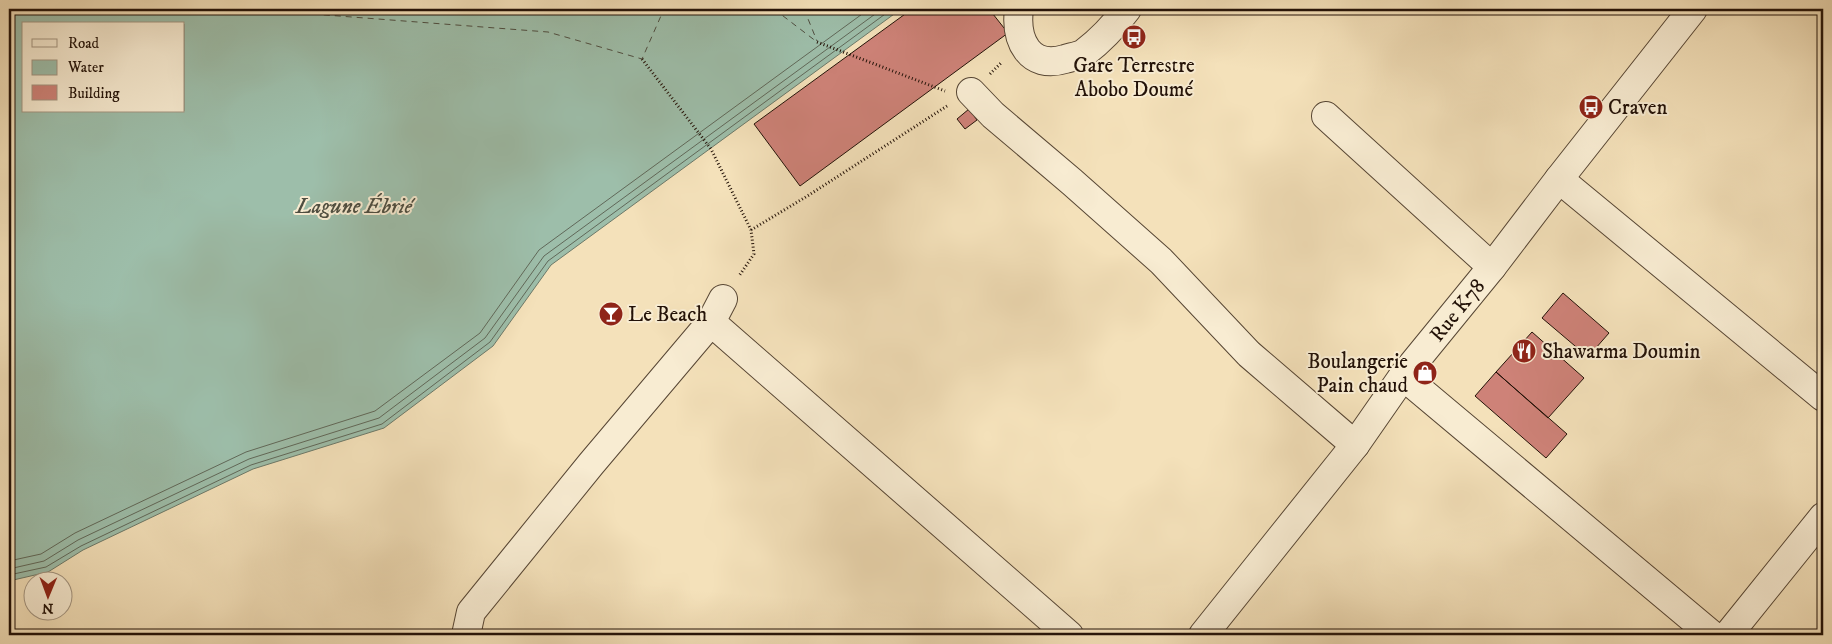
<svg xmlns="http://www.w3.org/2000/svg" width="1832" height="644" font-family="'IM FELL DW Pica',serif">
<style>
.water{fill:#9dbeaa;stroke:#6c7969;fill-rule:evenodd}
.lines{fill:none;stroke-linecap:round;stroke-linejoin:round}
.shore{stroke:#606859;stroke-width:1}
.ferry{stroke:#4e4e41;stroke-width:1;stroke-dasharray:6 5;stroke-linecap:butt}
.building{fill:#ce8278;stroke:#231208}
.minor-casing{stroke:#574634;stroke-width:30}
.tertiary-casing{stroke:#574634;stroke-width:30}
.path{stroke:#231208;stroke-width:3;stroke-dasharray:1 2.5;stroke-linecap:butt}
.minor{stroke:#f8ecd2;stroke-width:28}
.tertiary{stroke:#f8ecd2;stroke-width:28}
.labels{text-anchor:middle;stroke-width:4;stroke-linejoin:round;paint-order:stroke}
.poi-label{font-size:21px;fill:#231208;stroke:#f8ecd2;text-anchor:start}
.street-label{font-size:21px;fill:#231208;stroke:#f8ecd2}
.water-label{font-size:22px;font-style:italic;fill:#4e4e41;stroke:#f8ecd2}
</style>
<rect width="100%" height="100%" fill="#f4e1ba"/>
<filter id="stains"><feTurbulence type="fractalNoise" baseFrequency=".004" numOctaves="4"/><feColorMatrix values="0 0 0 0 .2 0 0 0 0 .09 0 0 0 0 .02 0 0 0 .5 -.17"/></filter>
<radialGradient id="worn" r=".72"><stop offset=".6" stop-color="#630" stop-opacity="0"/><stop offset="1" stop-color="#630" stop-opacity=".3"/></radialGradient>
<path class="water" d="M9 9H901L551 265 493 346 384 428 253 469 83 550 48 572 9 581ZM24 24H184V111H24Z"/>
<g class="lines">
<path class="shore" d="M9 561 41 554 75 533 246 452 375 411 480 333 539 250 869 9
M9 569 44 561 78 540 249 459 379 418 485 338 544 256 882 9
M9 575 46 567 81 546 251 465 382 424 490 342 548 261 892 9"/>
<path class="ferry" d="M247 9 548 32 642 59 664 9
M774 9 817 42
M804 9 817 41"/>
</g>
<path class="building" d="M912 9H989L1008 33 800 186 754 124Z
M969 109 977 120 965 129 957 119Z
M1563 293 1609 333 1588 357 1542 318Z
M1532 332 1584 378 1548 418 1496 372Z
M1496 372 1567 434 1546 458 1475 396Z"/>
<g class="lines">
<defs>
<path id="minor" d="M1019 9C1015 40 1029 70 1065 59 1071 57 1079 56 1084 53 1100 41 1115 25 1127 9
M971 92 993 115 1072 182 1161 261 1249 354 1355 445
M1326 116 1492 267
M1559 179 1823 397
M723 299 711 322 1069 635
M1403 376 1712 635
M466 635 471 612 591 464 711 322
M1728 635 1823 517"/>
<path id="tertiary" d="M1203 635 1355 445 1403 376 1492 267 1559 179 1693 9"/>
</defs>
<use href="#minor" class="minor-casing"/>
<use href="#tertiary" class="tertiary-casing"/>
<path class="path" d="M817 42 945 91
M642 59 711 149 751 230 754 254 739 276
M990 74 1002 62
M751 230 809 195 947 106"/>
<use href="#minor" class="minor"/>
<use href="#tertiary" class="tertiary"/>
</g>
<defs>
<symbol id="bus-disc" viewBox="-11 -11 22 22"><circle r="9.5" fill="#8f2418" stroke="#f8ecd2"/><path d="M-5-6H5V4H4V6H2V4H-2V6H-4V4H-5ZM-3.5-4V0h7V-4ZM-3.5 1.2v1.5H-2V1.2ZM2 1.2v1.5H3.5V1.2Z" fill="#fff"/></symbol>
<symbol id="bar-disc" viewBox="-11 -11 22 22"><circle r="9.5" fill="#8f2418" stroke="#f8ecd2"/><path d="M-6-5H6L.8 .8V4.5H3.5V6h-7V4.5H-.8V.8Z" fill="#fff"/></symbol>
<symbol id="restaurant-disc" viewBox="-11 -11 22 22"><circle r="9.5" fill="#8f2418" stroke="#f8ecd2"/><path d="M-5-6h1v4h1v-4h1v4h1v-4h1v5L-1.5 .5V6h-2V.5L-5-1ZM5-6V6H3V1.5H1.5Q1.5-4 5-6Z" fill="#fff"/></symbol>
<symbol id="shop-disc" viewBox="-11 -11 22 22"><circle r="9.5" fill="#8f2418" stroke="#f8ecd2"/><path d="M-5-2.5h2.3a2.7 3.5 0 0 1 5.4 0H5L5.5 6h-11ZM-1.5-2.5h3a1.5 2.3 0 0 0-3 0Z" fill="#fff"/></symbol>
</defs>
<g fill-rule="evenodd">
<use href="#bus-disc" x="1120" y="23" width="28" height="28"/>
<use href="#bus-disc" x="1577" y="93" width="28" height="28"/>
<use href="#bar-disc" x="597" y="300" width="28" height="28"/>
<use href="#restaurant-disc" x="1510" y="337" width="28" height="28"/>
<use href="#shop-disc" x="1411" y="359" width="28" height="28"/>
</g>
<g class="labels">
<g class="poi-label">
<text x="1134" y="72" text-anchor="middle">Gare Terrestre<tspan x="1134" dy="24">Abobo Doumé</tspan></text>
<text x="1608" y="114">Craven</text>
<text x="628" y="321">Le Beach</text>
<text x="1542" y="358">Shawarma Doumin</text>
<text x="1408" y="368" text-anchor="end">Boulangerie<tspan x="1408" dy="24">Pain chaud</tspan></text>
</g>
<g class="street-label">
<text transform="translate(1457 310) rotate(-51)" y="7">Rue K78</text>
</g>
<g class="water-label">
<text x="354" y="213">Lagune Ébrié</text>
</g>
</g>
<rect width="1832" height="644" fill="none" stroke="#f4e1ba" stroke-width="30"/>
<rect x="10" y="10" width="1812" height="624" fill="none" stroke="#231208" stroke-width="2.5"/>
<rect x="15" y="15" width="1802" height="614" fill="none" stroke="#231208"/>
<rect x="22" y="22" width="162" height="90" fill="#f8ecd2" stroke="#a39581"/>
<rect x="32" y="39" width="25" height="8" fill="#f8ecd2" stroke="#a39581"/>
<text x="68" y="48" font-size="15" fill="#231208">Road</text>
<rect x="32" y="60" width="25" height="15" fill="#9dbeaa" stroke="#a39581"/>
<text x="68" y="72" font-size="15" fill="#231208">Water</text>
<rect x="32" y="85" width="25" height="15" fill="#ce8278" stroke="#a39581"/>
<text x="68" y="98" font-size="15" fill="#231208">Building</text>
<g transform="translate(48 596) rotate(181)"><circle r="24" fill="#f8ecd2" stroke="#a39581"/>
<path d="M0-4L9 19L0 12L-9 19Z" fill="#8f2418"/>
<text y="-8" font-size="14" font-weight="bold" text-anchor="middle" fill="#231208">N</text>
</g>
<rect width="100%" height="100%" filter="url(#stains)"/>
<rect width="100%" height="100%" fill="url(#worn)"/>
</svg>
